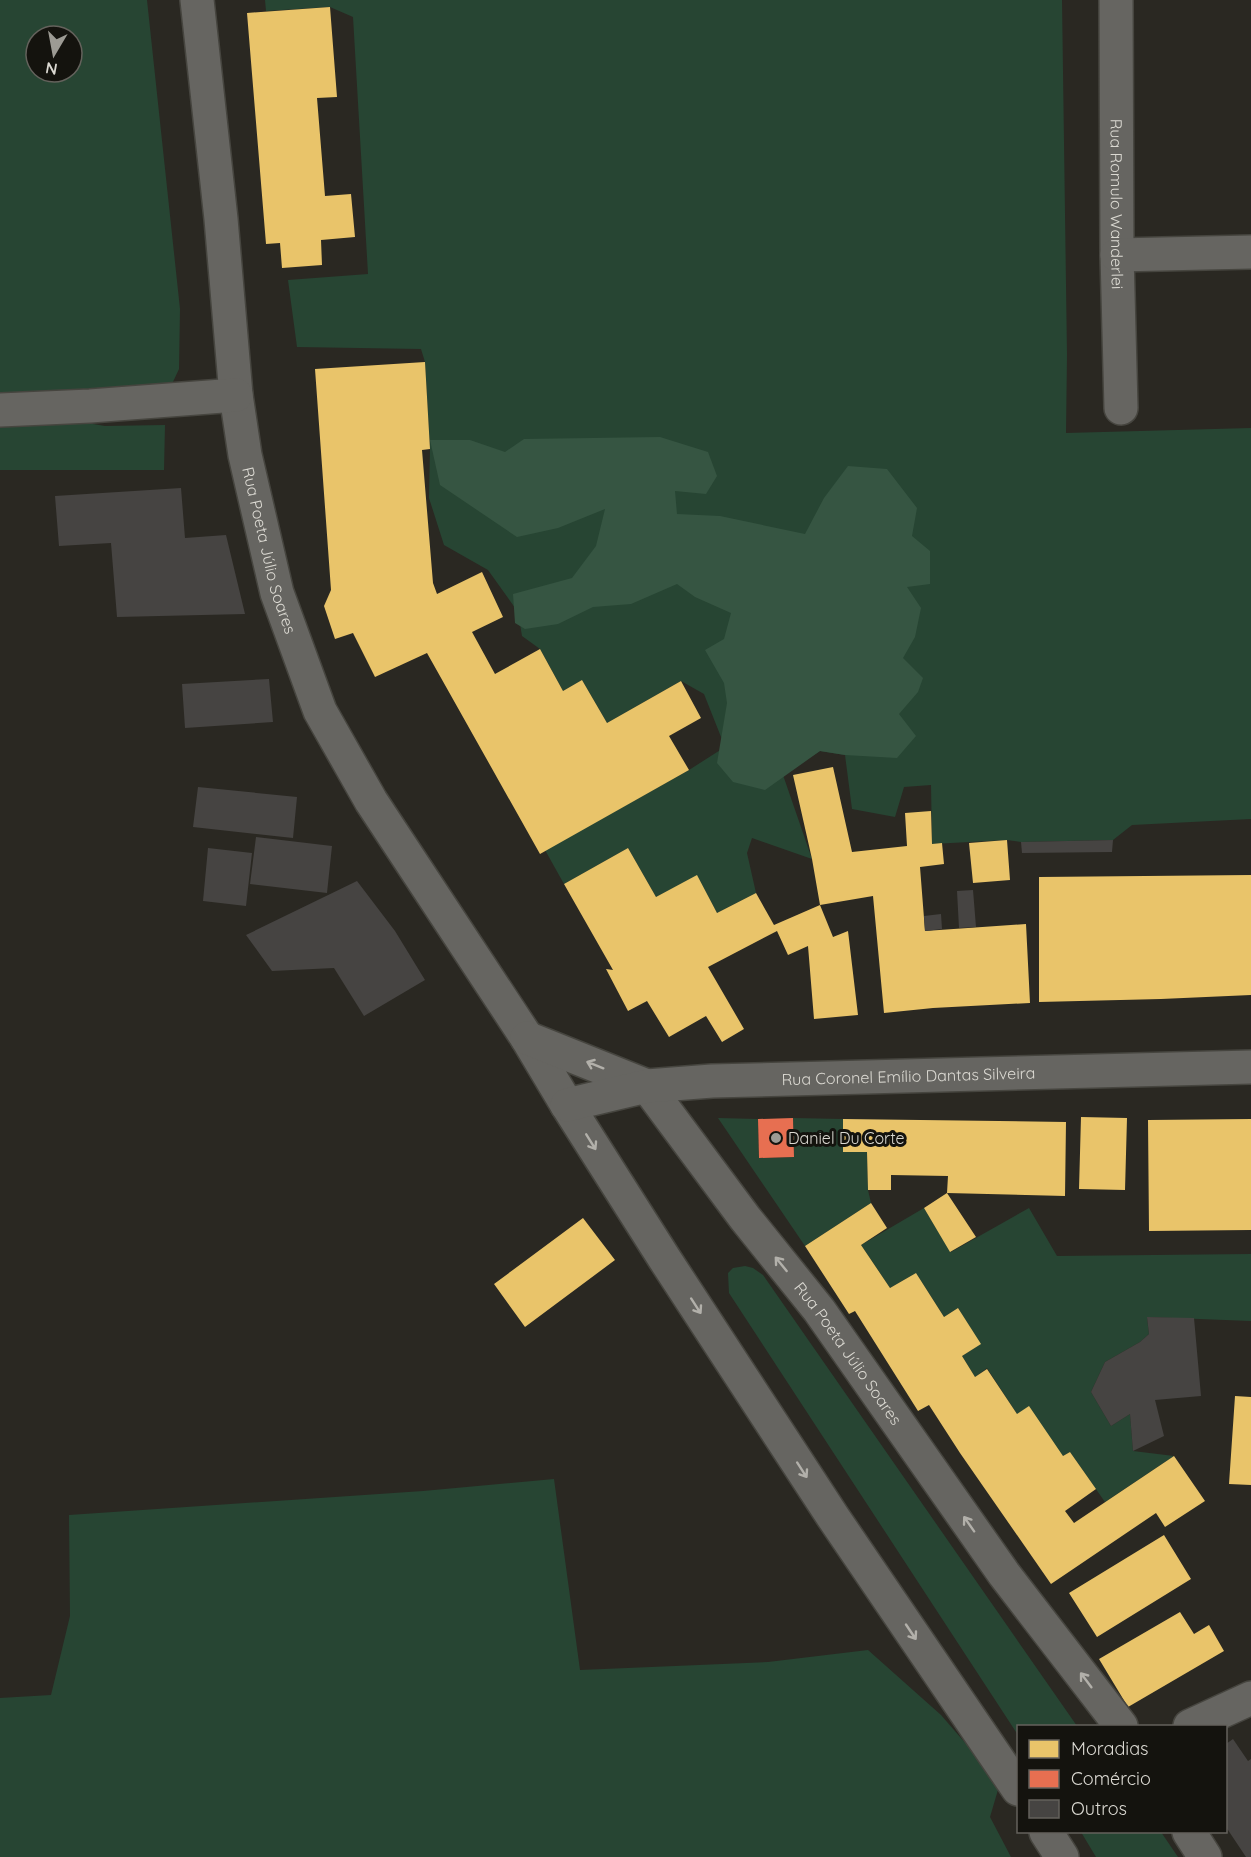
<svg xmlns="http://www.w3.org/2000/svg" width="1251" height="1857" font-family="Quicksand,sans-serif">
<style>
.green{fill:#274533;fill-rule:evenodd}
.forest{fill:#365542}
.homes{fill:#e9c46a}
.shops{fill:#e76f51}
.building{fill:#464442}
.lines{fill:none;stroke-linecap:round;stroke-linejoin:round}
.minor-casing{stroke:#46453f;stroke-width:36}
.minor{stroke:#666561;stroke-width:33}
.oneway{stroke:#b2b0aa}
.poi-dot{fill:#9d9b94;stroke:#14130e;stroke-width:2}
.labels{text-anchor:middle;stroke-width:6;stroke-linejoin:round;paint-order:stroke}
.street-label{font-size:16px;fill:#dbd9d2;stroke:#14130e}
.poi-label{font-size:16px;fill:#dbd9d2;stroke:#14130e;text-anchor:start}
</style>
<rect width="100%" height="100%" fill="#2a2822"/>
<path class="green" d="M0 0H147L180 309 179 369 172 384 143 389 0 395ZM36 36H72V72H36Z
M265 0H1062L1067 355 1066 433 1251 428V819L1132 825 1113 840 1021 842 1007 840 932 844 931 785 904 787 895 817 852 809 845 755 820 751 783 775 812 859 752 838 747 853 756 893 717 913 697 876 656 897 628 848 564 884 545 850 689 770 725 747 704 694 681 681 607 723 582 680 563 691 540 649 522 636 518 612 488 570 444 545 429 498 430 449 425 362 421 349 297 347 288 280 368 274 353 17 330 7 266 11Z
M0 416 81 422 105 426 165 425 164 470H0Z
M718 1118 758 1119 759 1158 794 1157 793 1118 843 1119V1152H867L868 1190 871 1203 805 1246Z
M924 1208 951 1252 1029 1208 1057 1256 1251 1254V1321L1147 1317 1149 1334 1140 1342 1105 1362 1091 1392 1111 1426 1130 1414 1133 1451 1174 1456 1105 1502 1070 1452 1063 1456 1017 1414 987 1368 975 1377 962 1356 980 1344 958 1308 944 1317 916 1273 890 1288 861 1245Z
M745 1266 753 1268 763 1275 1077 1726H1018V1735L729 1293 728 1273 733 1268Z
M554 1479 580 1670 768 1662 868 1650 941 1715 1000 1783 990 1817 1011 1857H0V1698L51 1695 70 1616 69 1515 423 1491Z
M1081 1832H1161L1178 1857H1096Z"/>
<path class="forest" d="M660 437 708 452 717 476 706 494 675 491 677 514 720 516 805 534 824 498 848 466 887 469 917 508 912 536 930 551V584L907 587 921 608 915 637 903 658 923 678 918 692 899 714 916 736 897 758 845 755 820 751 765 790 733 782 717 763 727 703 724 683 705 650 724 639 731 613 695 597 677 584 631 604 593 607 558 624 525 629 515 623 513 594 572 578 596 546 605 509 558 528 517 537 440 485 430 440H470L505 452 524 439Z"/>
<path class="homes" d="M330 7 337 97 317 98 325 196 351 194 355 237 321 240 322 265 282 268 280 243 266 244 247 13Z
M425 362 430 449 422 450 433 583 437 594 482 572 503 617 472 632 495 674 540 649 563 691 582 680 607 723 681 681 701 718 669 736 689 770 540 854 427 653 375 677 353 633 335 639 324 606 331 590 315 369Z
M833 767 852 852 907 846 905 813 931 811 932 844 942 843 944 864 920 867 925 931 1026 924 1030 1003 933 1008 884 1013 873 896 820 905 833 937 848 931 858 1015 814 1019 808 946 788 955 777 931 708 967 744 1029 722 1042 706 1016 669 1037 647 1001 628 1011 606 969 613 970 564 884 628 848 656 897 697 875 717 913 756 893 774 925 820 905 812 859 793 775Z
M1007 840 1010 880 973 883 969 843Z
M1251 875V995L1161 999 1039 1002V877Z
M1081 1117 1127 1118 1125 1190 1079 1189Z
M843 1119 1066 1122 1065 1196 947 1193 948 1176 891 1175V1190H868L867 1152H843Z
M1251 1119V1230L1149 1231 1148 1120Z
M947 1193 976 1237 950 1252 924 1208Z
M871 1203 887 1228 861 1245 890 1288 916 1273 944 1317 958 1308 981 1344 962 1356 975 1377 987 1369 1017 1414 1029 1406 1063 1456 1070 1452 1096 1489 1065 1511 1074 1523 1174 1456 1205 1501 1165 1527 1156 1513 1051 1584 960 1453 929 1405 918 1411 855 1311 849 1314 805 1246Z
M583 1218 615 1260 525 1327 494 1284Z
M1235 1396 1251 1397V1485L1229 1484Z
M1164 1535 1191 1579 1097 1637 1069 1593Z
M1180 1612 1194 1634 1209 1625 1224 1651 1128 1707 1099 1659Z"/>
<path class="shops" d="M793 1118 794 1157 759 1158 758 1119Z"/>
<path class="building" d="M181 488 185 538 226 535 245 614 117 617 111 543 59 546 55 496Z
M269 679 273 722 185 728 182 684Z
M198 787 297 797 293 838 193 827Z
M256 837 332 846 327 893 250 884Z
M1113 840 1112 852 1022 853 1021 842Z
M208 848 252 853 246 906 203 901Z
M357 881 395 931 425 980 364 1016 334 968 272 971 246 935Z
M973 890 976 927 959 928 957 891Z
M941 914 942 929 925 931 924 916Z
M1147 1317 1194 1318 1201 1396 1155 1400 1164 1436 1133 1451 1130 1414 1111 1426 1091 1392 1105 1362 1140 1342 1149 1334Z
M1233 1739 1248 1761 1251 1759V1857H1246L1226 1827V1744Z"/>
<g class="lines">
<defs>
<g id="minor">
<path id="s1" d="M197 0 221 219 236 395 245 455 277 593 320 711 371 801 527 1038 567 1105 664 1258 833 1517 1018 1789"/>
<path id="s2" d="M1116 0 1117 255 1121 408"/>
<path d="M1117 255 1251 252"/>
<path d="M0 410 90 406 236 395"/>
<path id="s3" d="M527 1038 647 1086 745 1218 819 1310 1004 1574 1121 1726"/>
<path id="s4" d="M567 1105 647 1086 712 1081 1251 1067"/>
<path d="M1190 1726 1251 1698"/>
<path d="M1046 1832 1062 1857"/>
<path d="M1189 1832 1205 1857"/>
</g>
</defs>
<use href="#minor" class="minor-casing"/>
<use href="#minor" class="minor"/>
</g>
<defs><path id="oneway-shaft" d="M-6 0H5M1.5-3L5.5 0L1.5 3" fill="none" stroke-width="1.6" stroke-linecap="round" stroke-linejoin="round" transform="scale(1.5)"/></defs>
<g class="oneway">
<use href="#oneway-shaft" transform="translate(595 1065) rotate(-158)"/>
<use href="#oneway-shaft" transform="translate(591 1142) rotate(58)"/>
<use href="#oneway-shaft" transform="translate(781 1264) rotate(-129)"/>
<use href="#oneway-shaft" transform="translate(696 1306) rotate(57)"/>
<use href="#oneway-shaft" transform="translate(802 1470) rotate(57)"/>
<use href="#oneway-shaft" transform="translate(969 1524) rotate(-125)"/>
<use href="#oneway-shaft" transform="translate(911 1632) rotate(56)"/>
<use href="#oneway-shaft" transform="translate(1086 1680) rotate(-127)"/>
</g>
<circle class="poi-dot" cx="776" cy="1138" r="6"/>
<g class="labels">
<g class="street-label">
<text dy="6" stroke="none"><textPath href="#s2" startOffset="204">Rua Romulo Wanderlei</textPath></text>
<text dy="6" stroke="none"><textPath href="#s1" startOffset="556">Rua Poeta Júlio Soares</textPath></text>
<text dy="6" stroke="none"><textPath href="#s4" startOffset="344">Rua Coronel Emílio Dantas Silveira</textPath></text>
<text dy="6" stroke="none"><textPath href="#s3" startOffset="464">Rua Poeta Júlio Soares</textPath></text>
</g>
<g class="poi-label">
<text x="788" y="1144">Daniel Du Corte</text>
</g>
</g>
<rect x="1017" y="1725" width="210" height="108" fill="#14130e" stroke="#64625c" stroke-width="1.5"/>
<rect x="1029" y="1740" width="30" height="18" fill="#e9c46a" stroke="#64625c" stroke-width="1.5"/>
<text x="1071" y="1755" font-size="18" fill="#dbd9d2">Moradias</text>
<rect x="1029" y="1770" width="30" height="18" fill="#e76f51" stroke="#64625c" stroke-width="1.5"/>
<text x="1071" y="1785" font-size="18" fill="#dbd9d2">Comércio</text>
<rect x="1029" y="1800" width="30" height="18" fill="#464442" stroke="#64625c" stroke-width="1.5"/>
<text x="1071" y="1815" font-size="18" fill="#dbd9d2">Outros</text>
<g transform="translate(54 54) rotate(190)"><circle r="28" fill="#14130e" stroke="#64625c" stroke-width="1.5"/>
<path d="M0-4.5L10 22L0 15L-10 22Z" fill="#9d9b94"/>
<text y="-9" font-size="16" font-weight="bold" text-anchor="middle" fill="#dbd9d2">N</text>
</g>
</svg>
